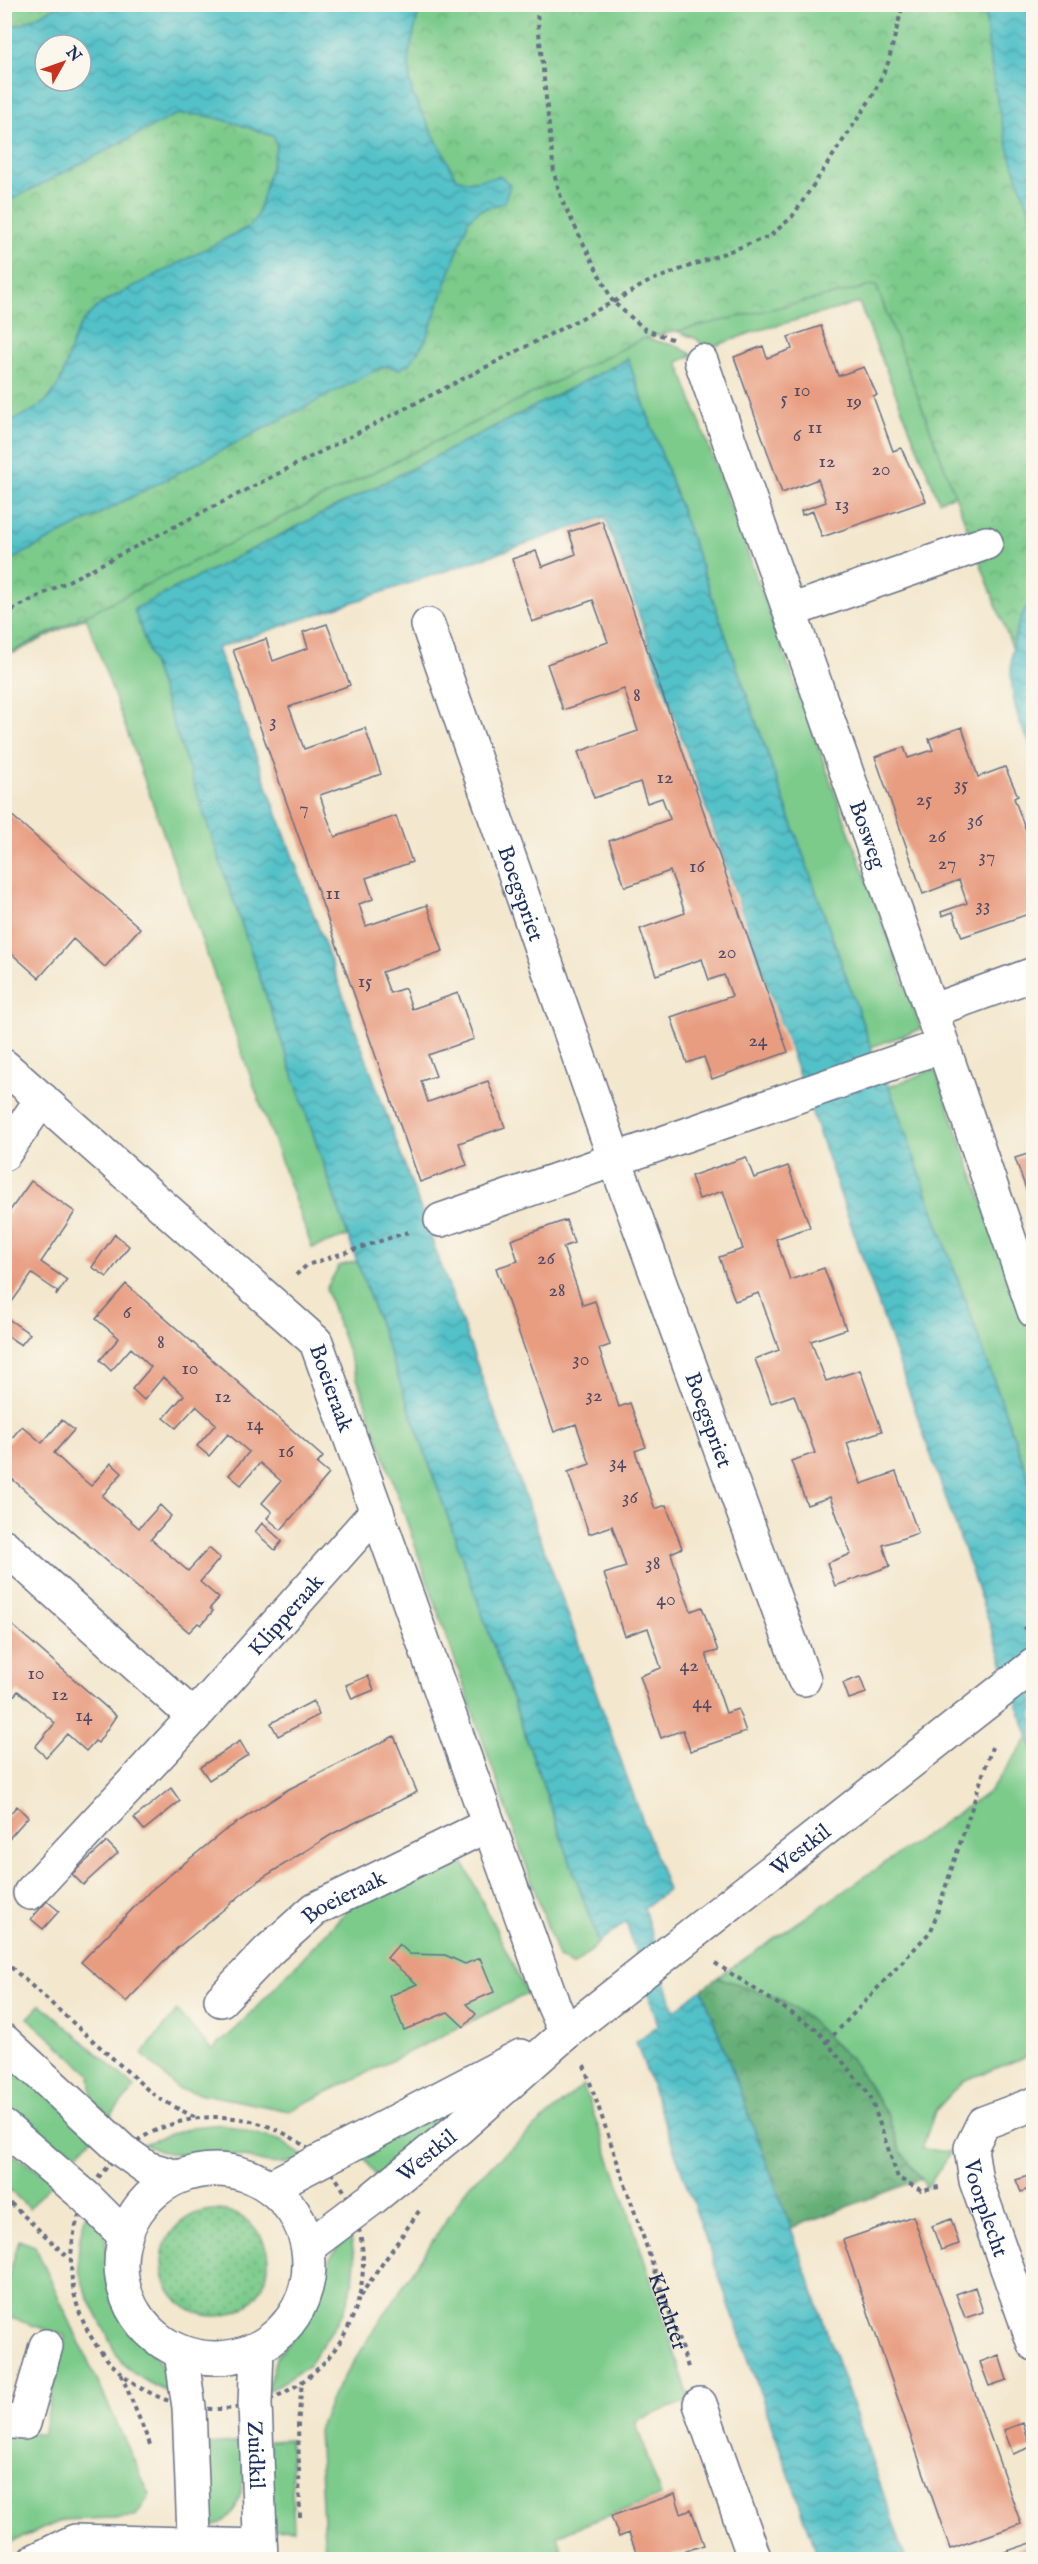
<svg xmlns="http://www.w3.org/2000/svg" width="1038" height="2564" font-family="'IM FELL English',serif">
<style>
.grass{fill:#7ccb8b;stroke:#4c7d74;stroke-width:1.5}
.forest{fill:url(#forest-crowns);stroke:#406f6a;stroke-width:1.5}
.park{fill:url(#park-crowns);stroke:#4c7d74;stroke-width:1.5;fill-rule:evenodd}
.garden{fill:url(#garden-dots);stroke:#4c7d74;stroke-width:1.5}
.water{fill:url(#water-waves);stroke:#377893;stroke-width:1.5;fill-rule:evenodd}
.building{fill:#e89d81}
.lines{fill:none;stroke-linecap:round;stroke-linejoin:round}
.minor-casing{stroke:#676f85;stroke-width:36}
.path{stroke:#676f85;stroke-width:4;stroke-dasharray:4.5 4.5;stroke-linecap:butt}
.minor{stroke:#fff;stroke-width:33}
.labels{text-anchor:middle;stroke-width:5;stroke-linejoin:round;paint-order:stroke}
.number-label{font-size:20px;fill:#4e4a67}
.street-label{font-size:22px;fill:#1b2f5e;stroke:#fbf7ec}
</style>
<defs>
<pattern id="forest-crowns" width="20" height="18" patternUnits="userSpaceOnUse" patternTransform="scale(1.5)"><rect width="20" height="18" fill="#65af77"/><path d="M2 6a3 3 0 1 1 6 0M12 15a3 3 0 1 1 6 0" fill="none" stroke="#528f65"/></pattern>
<pattern id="park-crowns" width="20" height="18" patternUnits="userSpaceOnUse" patternTransform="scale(1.5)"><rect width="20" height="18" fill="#7ccb8b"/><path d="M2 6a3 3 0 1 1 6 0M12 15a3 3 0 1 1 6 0" fill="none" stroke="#65a575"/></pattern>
<pattern id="garden-dots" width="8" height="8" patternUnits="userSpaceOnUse" patternTransform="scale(1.5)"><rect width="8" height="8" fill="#7ccb8b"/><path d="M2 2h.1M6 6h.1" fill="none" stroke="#65a575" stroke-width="1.8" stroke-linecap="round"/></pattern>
<pattern id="water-waves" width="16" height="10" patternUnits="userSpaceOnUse" patternTransform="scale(1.5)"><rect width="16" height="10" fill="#53c1c8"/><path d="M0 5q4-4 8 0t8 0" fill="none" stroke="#449da6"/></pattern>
</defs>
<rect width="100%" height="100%" fill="#fbf7ec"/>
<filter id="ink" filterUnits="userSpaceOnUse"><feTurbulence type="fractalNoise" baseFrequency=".0167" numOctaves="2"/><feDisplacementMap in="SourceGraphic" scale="12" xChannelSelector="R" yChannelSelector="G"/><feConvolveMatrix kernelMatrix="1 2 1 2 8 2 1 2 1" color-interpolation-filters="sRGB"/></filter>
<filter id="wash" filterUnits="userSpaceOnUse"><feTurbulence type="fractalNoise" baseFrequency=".008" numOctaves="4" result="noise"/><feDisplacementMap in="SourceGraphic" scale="24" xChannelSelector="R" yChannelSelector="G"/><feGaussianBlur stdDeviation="1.35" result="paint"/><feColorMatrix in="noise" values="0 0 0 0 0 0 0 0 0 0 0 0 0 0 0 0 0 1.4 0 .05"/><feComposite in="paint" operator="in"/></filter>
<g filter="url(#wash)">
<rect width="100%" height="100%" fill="#f3e7cd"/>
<path class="grass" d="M860 224 965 491 939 501 859 303 756 331 706 349 697 339 650 321Z
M639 337 677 346 693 355 678 362 921 1029 871 1047 628 359 134 609 348 1236 312 1248 86 617 14 653 9 642Z
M935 1069 1033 1343V1490L889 1087Z
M357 1261 599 1943 573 1966 558 1957 326 1289 339 1266Z
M1029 1737 1034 1749 1033 2054 963 2081 935 2111 922 2149 951 2152 927 2188 901 2152 888 2116 855 2064 835 2044 718 1977 990 1791Z
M461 1857 527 1994 289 2111 178 2089 142 2054 177 2011 212 2050 238 2027 355 1902Z
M41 2004 135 2087 110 2116 92 2100 90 2074 28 2018Z
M4 2056 93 2137 67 2165 5 2110Z
M583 2085 623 2195 690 2400 635 2421 661 2496 557 2535 564 2559H325L318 2430 334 2392 469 2185Z
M441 2110 448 2122 376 2177 362 2154Z
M222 2124 281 2141 305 2158C263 2172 259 2155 222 2154 190 2153 174 2160 144 2144L192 2127Z
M5 2149 53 2181 29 2208 5 2186Z
M87 2211C93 2220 102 2229 105 2239 111 2261 105 2286 116 2308 134 2344 163 2352 175 2395 156 2387 139 2379 124 2365 115 2356 110 2340 104 2329 80 2282 69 2264 87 2211Z
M350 2232 355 2260 353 2282 344 2312 308 2366 266 2393 276 2358 311 2316 319 2298 330 2258Z
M19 2240 35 2246 150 2495 135 2517 63 2520 5 2545 4 2440 7 2432 43 2434 65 2336 5 2316V2291Z
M290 2440 294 2530 272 2531 268 2441Z
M247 2442C244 2469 246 2519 211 2527L207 2522 205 2445Z"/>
<path class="forest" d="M718 1977 784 2001 810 2020 855 2064 888 2116 901 2152 921 2179 791 2228 702 1989Z"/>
<path class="park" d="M5 5H1033V703L876 285 642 339 5 655ZM45 45H81V81H45Z"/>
<path class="garden" d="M162 2263a53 53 0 1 1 106 0a53 53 0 1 1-106 0Z"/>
<path class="water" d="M60 5H420L409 55 410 82 413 95 456 178 469 182 501 176 510 185 504 203 480 210 469 219 426 340 409 364 399 369 384 366 5 563V424C19 417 38 410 49 398 77 365 59 334 104 302L248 227 257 216 277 145 273 136C241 126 208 111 175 115L5 203V26L22 24ZM45 45H81V81H45Z
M985 5H1033V219C1005 151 989 78 985 5Z
M628 359 871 1047 889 1087 1033 1490V1749L605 517 217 648 668 1890 644 1908 674 2011 702 1989 791 2228 906 2559H819L636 2042 658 2025 626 1922 599 1943 348 1236 134 609Z
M1033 598V750C1029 741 1023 731 1019 720 1007 684 1007 629 1033 598Z"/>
<g id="blocks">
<path class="building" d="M821 326 838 376 864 367 877 395 873 396 893 451 901 448 926 501 822 537 813 511 802 515 801 511 826 502 818 479 782 493 734 357 763 346 767 358 792 349 788 337Z
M602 521 788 1052 712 1079 704 1057 687 1063 671 1017 732 996 724 975 709 980 702 959 656 975 640 929 685 913 678 892 670 871 625 887 609 841 670 819 662 798 647 803 640 782 594 798 578 752 638 731 624 689 563 710 547 664 608 642 593 600 532 622 512 559 536 551 542 567 576 554 569 532Z
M327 624 350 685 289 707 304 749 365 728 381 774 320 795 327 817 335 837 396 816 412 862 366 878 373 899 359 904 366 926 427 905 443 951 382 972 390 993 405 988 412 1009 458 993 474 1039 428 1055 436 1076 421 1081 428 1102 488 1081 505 1127 459 1143 467 1165 420 1182 233 650 266 639 273 661 308 648 303 632Z
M962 727 978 777 1005 767 1018 796 1014 798 1034 852V912L962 937 953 912 942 916 941 912 967 903 959 880 923 894 875 757 904 747 908 758 933 750 929 739Z
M9 813 140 928 105 967 73 939 39 978 4 947V818Z
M1034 1152V1209H1033L1015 1158Z
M746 1157 754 1178 788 1166 810 1227 776 1239 790 1280 824 1268 846 1329 811 1341 826 1381 860 1370 882 1431 847 1443 854 1464 861 1484 896 1472 918 1533 883 1545 890 1566 835 1586 827 1563 851 1554 830 1497 807 1505 791 1461 815 1453 794 1395 771 1403 755 1359 779 1350 759 1293 735 1301 719 1257 743 1249 723 1191 699 1199 691 1176Z
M31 1181 75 1212 41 1262 67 1280 56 1296 57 1291 32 1274 4 1313V1219Z
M566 1220 574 1243 563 1247 583 1305 595 1301 610 1345 599 1349 619 1407 630 1403 646 1447 635 1451 655 1509 666 1505 682 1548 671 1553 680 1582 691 1611 702 1607 718 1651 706 1654 726 1713 738 1709 746 1732 690 1751 683 1730 661 1738 640 1676 661 1668 648 1628 625 1636 604 1574 626 1567 619 1546 612 1526 589 1534 568 1472 590 1464 576 1424 554 1432 496 1268 518 1261 511 1240Z
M115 1234 129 1246 107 1277 92 1267Z
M126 1284 323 1457 317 1464 329 1474 281 1530 267 1518 272 1512 262 1503 281 1481 260 1463 241 1485 229 1475 249 1452 228 1434 209 1456 197 1446 216 1424 196 1406 176 1428 164 1418 184 1395 163 1377 144 1400 132 1389 151 1367 131 1348 111 1371 100 1360 119 1338 96 1319Z
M4 1316 30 1334 21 1345 4 1334Z
M62 1420 74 1430 54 1453 72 1470 91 1486 111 1463 122 1473 102 1496 139 1528 160 1505 171 1516 151 1539 188 1571 209 1548 220 1558 200 1582 219 1598 210 1608 213 1611 201 1625 198 1623 189 1632 4 1472V1447L22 1426 42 1443Z
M262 1523 282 1541 275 1550 255 1532Z
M4 1618 116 1716 98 1743 95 1741 86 1751 67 1734 46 1757 35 1747 55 1723 18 1691 5 1706Z
M368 1676 374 1690 352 1699 346 1685Z
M860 1677 866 1693 849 1699 843 1683Z
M313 1701 319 1715 278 1736 271 1723Z
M394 1736 417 1792 334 1833 259 1880 176 1949 126 2002 81 1962 150 1891 224 1831 289 1789Z
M240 1741 248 1755 209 1780 200 1767Z
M171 1788 180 1801 144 1830 134 1818Z
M17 1806 28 1817 4 1844V1820Z
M107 1842 118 1853 83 1885 72 1874Z
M47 1901 59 1911 43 1929 31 1919Z
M399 1944 410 1954 445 1955 465 1964 480 1958 494 1992 466 2004 476 2014 464 2027 448 2012 404 2030 390 1996 417 1984 387 1958Z
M1034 2174V2187L1021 2192 1016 2180Z
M913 2216 1021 2524 950 2549 843 2240Z
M951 2219 959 2244 941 2250 932 2226Z
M975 2287 983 2312 965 2318 956 2294Z
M999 2355 1007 2380 989 2386 980 2362Z
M1023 2423 1031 2447 1013 2454 1004 2430Z
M675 2494 681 2513 691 2509 704 2545 662 2559H639L629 2533 619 2537 611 2516Z
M1034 2542V2559H984Z"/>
</g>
</g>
<g filter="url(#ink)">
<use href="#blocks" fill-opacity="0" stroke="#676f85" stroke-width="1.5"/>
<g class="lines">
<defs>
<g id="minor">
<path id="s2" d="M701 361 931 1011 1034 1311"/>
<path d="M790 611 986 543"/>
<path id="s3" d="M428 625 615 1160 804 1679"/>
<path d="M931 1011 1034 974"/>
<path id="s4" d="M4 1066 316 1342 553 2004 566 2033"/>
<path d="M4 1154 42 1099"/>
<path d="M441 1220 942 1046"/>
<path d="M4 1546 194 1717"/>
<path id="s5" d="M30 1893 194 1717 377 1511"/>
<path id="s6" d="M221 2000 268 1951 315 1909 488 1825"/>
<path d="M4 2041 123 2151 147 2168 178 2177"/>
<path id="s7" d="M1034 2104 983 2123 971 2148 976 2181 1034 2344"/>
<path d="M4 2127 86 2197 125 2236"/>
<circle cx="215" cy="2264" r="94"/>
<path d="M270 2187 521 2056"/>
<path id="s8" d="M308 2247 373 2198 459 2128 566 2033 1034 1665"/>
<path id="s9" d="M257 2350 255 2404 261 2560"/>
<path d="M181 2353 189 2407 195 2560"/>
<path d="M700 2404 755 2560"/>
<path d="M4 2421 24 2423 46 2346"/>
<path d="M36 2560 75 2541 260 2546"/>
</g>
</defs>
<use href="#minor" class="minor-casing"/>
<g class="path">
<path d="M672 339 646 330 613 302 650 281 770 236 792 217 872 97 888 63 903 4"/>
<path d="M4 614 613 302 562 201 554 173 536 4"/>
<path d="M296 1275 307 1265 408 1232"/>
<path d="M1024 1629 1034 1622"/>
<path d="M4 1961 148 2090 158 2098 196 2118"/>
<path d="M715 1963 816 2029 870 2095 898 2178 921 2190 939 2187"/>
<path d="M827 2042 931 1931 992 1747"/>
<path id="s1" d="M584 2065 689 2370"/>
<circle cx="217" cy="2263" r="146"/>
<path d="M4 2197 71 2260"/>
<path d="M360 2296 419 2211"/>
<path d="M121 2374 151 2447"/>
<path d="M300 2517 298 2424 302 2382"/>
</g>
<use href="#minor" class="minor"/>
</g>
</g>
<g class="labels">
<g class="number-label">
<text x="802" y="396">10</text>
<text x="784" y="404">5</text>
<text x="854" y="407">19</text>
<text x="815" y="433">11</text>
<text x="797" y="441">6</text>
<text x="827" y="467">12</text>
<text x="881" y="475">20</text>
<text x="842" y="510">13</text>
<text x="637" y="701">8</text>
<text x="273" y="727">3</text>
<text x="665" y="783">12</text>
<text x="961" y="790">35</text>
<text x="924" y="805">25</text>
<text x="304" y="814">7</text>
<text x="975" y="826">36</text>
<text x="937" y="842">26</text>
<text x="987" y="862">37</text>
<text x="947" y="869">27</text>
<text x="697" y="872">16</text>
<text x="333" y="899">11</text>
<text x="983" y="911">33</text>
<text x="727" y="958">20</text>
<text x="365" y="987">15</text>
<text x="758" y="1046">24</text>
<text x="546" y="1264">26</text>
<text x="557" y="1296">28</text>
<text x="127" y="1318">6</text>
<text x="161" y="1348">8</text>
<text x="581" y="1365">30</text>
<text x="190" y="1374">10</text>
<text x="594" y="1401">32</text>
<text x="223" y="1402">12</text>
<text x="255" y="1430">14</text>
<text x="286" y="1457">16</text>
<text x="618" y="1468">34</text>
<text x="630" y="1503">36</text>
<text x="653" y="1569">38</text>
<text x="666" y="1605">40</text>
<text x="689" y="1671">42</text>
<text x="36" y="1679">10</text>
<text x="60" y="1700">12</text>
<text x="702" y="1708">44</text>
<text x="84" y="1721">14</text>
</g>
<g class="street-label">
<text dy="8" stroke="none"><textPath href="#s2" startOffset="502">Bosweg</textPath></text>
<text dy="8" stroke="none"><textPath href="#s3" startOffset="284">Boegspriet</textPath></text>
<text dy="8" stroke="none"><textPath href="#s4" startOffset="465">Boeieraak</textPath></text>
<text dy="8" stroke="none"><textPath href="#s3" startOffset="843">Boegspriet</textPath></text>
<text dy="8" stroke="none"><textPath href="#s5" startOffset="378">Klipperaak</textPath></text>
<text dy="8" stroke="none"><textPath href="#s8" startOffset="633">Westkil</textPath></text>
<text dy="8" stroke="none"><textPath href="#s6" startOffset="162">Boeieraak</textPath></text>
<text dy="8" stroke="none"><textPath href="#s8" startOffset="150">Westkil</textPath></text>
<text dy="8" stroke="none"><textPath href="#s7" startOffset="144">Voorplecht</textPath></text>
<text dy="8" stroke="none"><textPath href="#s1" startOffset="260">Kluchter</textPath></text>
<text dy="8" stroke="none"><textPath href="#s9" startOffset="105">Zuidkil</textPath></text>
</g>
</g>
<rect width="1038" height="2564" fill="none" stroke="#fbf7ec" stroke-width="24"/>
<g transform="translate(63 63) rotate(50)"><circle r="28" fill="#fbf7ec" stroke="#a1a7b3" stroke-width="1.5"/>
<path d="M0-4.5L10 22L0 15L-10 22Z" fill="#c8321e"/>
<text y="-9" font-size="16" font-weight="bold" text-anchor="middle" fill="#1b2f5e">N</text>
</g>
</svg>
